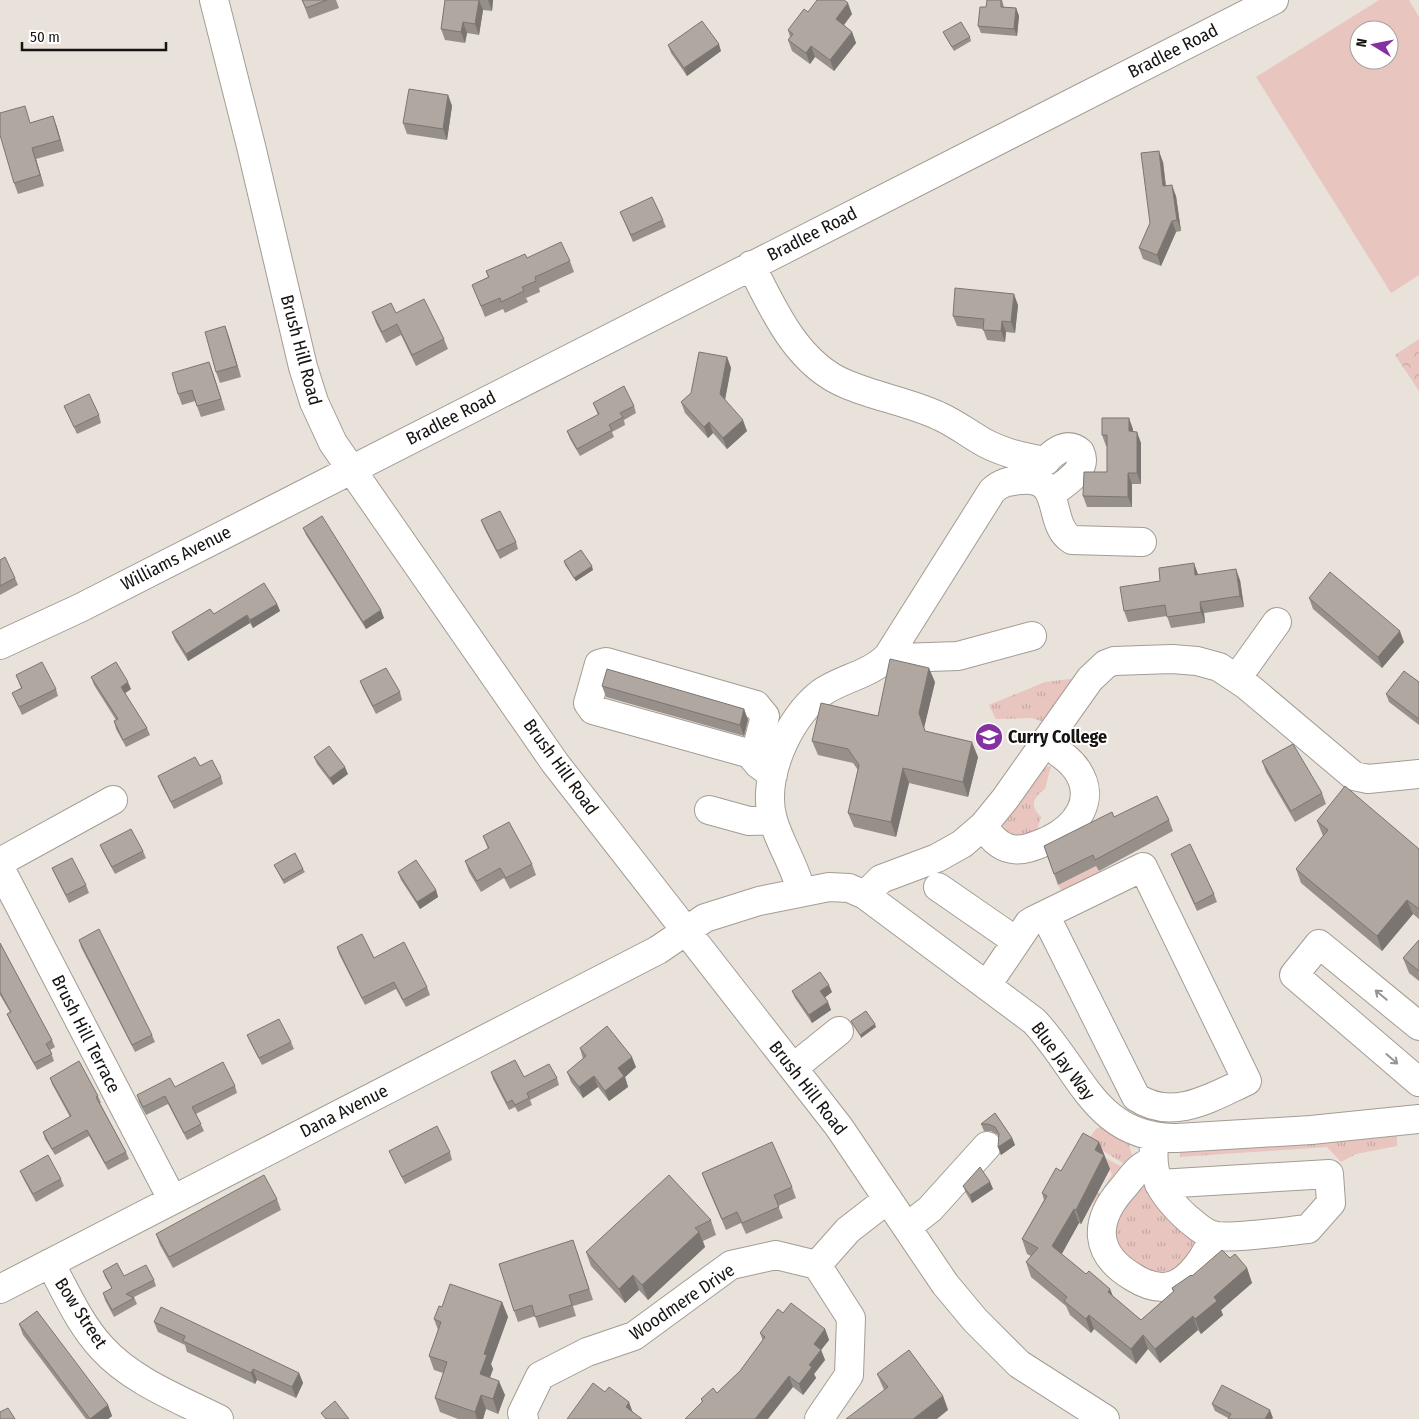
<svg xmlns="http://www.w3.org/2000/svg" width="1419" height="1419" font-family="'Fira Sans Condensed',sans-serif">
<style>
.grass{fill:url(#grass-tufts)}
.forest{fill:url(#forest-crowns)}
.garden{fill:#e9c5c0;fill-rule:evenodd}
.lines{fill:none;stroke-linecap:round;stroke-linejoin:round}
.minor-casing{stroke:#a39c94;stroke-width:30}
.minor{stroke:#fff;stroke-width:28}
.wall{fill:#97908a}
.shaded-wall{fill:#7b7571}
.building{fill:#b0a7a1;stroke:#7b7571}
.oneway{stroke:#969594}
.labels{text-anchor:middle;stroke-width:4;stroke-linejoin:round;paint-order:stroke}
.street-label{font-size:18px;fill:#161311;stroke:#fff}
.poi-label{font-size:18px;font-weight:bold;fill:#161311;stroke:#fff;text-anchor:start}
</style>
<defs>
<pattern id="grass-tufts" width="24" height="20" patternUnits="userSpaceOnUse" patternTransform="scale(1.25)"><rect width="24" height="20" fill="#e9c5c0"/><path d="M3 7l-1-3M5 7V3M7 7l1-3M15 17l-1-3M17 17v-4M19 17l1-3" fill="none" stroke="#c7a8a4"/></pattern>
<pattern id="forest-crowns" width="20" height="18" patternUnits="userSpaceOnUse" patternTransform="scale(1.25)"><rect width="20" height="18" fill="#e9c5c0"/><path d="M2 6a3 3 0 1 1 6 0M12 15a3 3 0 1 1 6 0" fill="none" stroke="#c7a8a4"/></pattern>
</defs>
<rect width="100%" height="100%" fill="#e9e2da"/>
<path class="grass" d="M1079 678 1047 723 1032 718 996 719 989 705 1045 682Z
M1051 766 1045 789C1032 798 1030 806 1041 817L1036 833 1021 840 1006 832 1002 823 1040 768Z
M1096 866 1101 876 1063 893 1058 885Z
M1106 1125 1127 1137 1132 1155 1131 1163 1126 1165 1087 1141 1096 1129Z
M1397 1131V1146L1356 1154 1341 1162 1327 1147 1180 1157V1148Z
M1104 1157 1124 1168 1100 1209 1092 1205 1094 1203 1092 1201 1097 1191 1100 1194 1112 1174Z
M1143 1183 1148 1184 1198 1240 1196 1255 1162 1278 1120 1255 1110 1223Z"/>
<path class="forest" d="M1419 339V391L1395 355Z"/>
<path class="garden" d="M1379 0H1409L1419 17V275L1391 293 1256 77ZM1359 30H1389V60H1359Z"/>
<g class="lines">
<defs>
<path id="minor" d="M214 0 251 146 303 367 314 402 333 443 555 763 839 1127 945 1284 975 1320 1019 1364 1105 1419
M751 265C773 309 797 364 846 384 876 397 909 402 939 416 955 423 969 434 985 443 1004 453 1025 458 1046 461
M1033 473C1045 462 1062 437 1080 452 1089 471 1064 483 1051 494
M0 645 80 608 1274 0
M888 656 900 658 958 656 1032 636
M1237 678 1277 622
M754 759 765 716 756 705 606 662 599 664 588 703 593 710 751 754 758 764 773 775
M709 810 749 821 773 820
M983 826C990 836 999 847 1012 849 1025 851 1037 845 1049 840 1076 827 1097 800 1077 770 1069 758 1056 751 1045 743
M0 862 113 800
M0 868 172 1199
M938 887 1016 941
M801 891C795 866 780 844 773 820 761 779 788 718 821 693 842 678 870 675 888 656L992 491C1001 482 1010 481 1021 480 1065 475 1046 525 1072 540L1142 542
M865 895 881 879 937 858 962 844 983 826 1005 799 1090 679 1106 664 1114 661 1172 659 1197 661 1219 667 1246 685 1354 776 1368 779 1419 774
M987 985 1029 923 1034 920 1143 867 1247 1081C1212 1097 1173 1122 1136 1097L1045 915
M1419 1026 1319 944 1294 975 1419 1082
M793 1068 839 1031
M1155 1137C1149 1175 1160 1193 1187 1218 1195 1224 1202 1232 1212 1235 1230 1240 1286 1231 1308 1229L1331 1203 1329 1174 1159 1184
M1153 1162C1139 1164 1131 1179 1122 1189 1093 1222 1094 1254 1133 1277 1144 1284 1157 1289 1170 1286 1190 1281 1208 1254 1213 1235
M907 1227 930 1209 987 1146
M50 1263C66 1292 79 1323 102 1348 132 1381 179 1399 219 1419
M817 1265 848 1230 888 1199
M0 1289 658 950 705 918 759 901 829 887 849 888 865 895 1034 1021C1081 1070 1095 1139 1177 1138L1311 1130 1419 1119
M524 1419 522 1413 540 1376 587 1352 634 1336 731 1265 776 1255 817 1265 851 1318 849 1375 819 1419"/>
</defs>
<use href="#minor" class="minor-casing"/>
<use href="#minor" class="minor"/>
</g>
<path class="wall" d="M302 0H336L339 8 309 19Z
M445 0H493L492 11 483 10 479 35 467 33 465 43 445 40 441 29Z
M1002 0 1004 7 1016 8 1019 16 1017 36 981 33 978 26 986 7Z
M808 12 852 14 844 25 852 32 856 43 834 71 815 57 810 64 792 51 788 40 790 37 788 30Z
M943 32 970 37 971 41 954 51 945 36Z
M668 45 721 51 687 76 671 53Z
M448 95 452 106 447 140 407 134 403 123Z
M53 116 64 151 36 159 44 186 18 194 14 183 30 123Z
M1163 162 1166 186 1176 196 1181 231 1176 232 1161 266 1143 259 1139 248 1150 223Z
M620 212 663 220 666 227 633 242Z
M527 258 570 261 574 272 539 288 540 292 526 298 528 302 505 313 503 309 485 317 472 285 488 277 486 271Z
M1018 305 1015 333 1006 332 1005 342 987 340 983 329 957 326 953 316Z
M372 312 396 313 444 339 448 349 416 366 401 335 386 343 376 323Z
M225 326 241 377 220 383 216 372Z
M727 357 731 368 725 399 747 431 727 449 713 433 708 438 685 413 681 402 691 393Z
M213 373 225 410 201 417 195 401 182 405 178 394Z
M593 403 634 406 636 413 624 420 625 425 612 432 614 437 580 456 570 439 567 431 598 415Z
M64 406 99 415 101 423 77 434Z
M1133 429V432L1141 443V484H1132V507H1087L1083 496 1107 472V446H1106L1102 435Z
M481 520 516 542 518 549 500 559 484 528Z
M303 528 384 618 366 629 306 535Z
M0 560 15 578 18 585 0 595Z
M564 561 593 570 576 581 565 565Z
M1198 575 1240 580 1244 607 1204 613 1205 623 1171 628 1167 616 1128 622 1124 611 1160 581Z
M1309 598 1404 642 1382 668 1313 609Z
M277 604 280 611 253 628 250 623 188 661 175 640 172 632 214 614Z
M16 675 56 689 58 696 22 715 12 693 21 688Z
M91 677 131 689 125 693 147 728 150 735 126 747 116 729 114 721 116 720 94 685Z
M360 681 400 692 402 700 376 714 363 689Z
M935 682 924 728 925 731 978 757 968 797 909 783 896 837 854 827 848 813 858 770 853 763 818 755 812 741 878 716Z
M1419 682V725L1389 702 1386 694Z
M602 686 744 709 748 720 744 736 606 697Z
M314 757 348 774 333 785 317 764Z
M1262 761 1322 793 1326 804 1295 822 1266 772Z
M200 766 221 777 223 784 174 809 161 784 158 776Z
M1114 817 1169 820 1173 831 1099 871 1096 866 1058 885 1044 846Z
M1317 821 1419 849V919L1413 914 1382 951 1301 883 1296 869 1323 836Z
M483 836 532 864 536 875 510 889 504 878 481 892 469 872 465 861 488 849Z
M100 845 143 851 146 858 115 874 103 852Z
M1171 854 1214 894 1217 902 1197 911 1174 861Z
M274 865 303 869 305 872 284 884Z
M52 868 86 885 89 893 69 903 55 875Z
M398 872 436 890 438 897 420 909 401 880Z
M79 940 152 1035 155 1042 135 1052 81 947Z
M1419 940V981L1409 973 1403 958Z
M0 943 52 1040 55 1047 50 1050 54 1061 37 1070 10 1021 7 1014 10 1012 0 995Z
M337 947 374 958 427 987 430 995 406 1007 396 989 365 1005 339 954Z
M792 991 832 992 825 997 831 1010 812 1023 795 998Z
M247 1035 291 1042 294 1049 262 1065 250 1042Z
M580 1048 636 1067 625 1077 628 1087 609 1101 598 1087 583 1098 571 1082 567 1072 583 1059Z
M491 1072 524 1077 557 1078 559 1085 530 1100 532 1105 518 1112 515 1107 509 1110 493 1079Z
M50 1078 98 1096 101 1103H100L126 1152 129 1159 108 1170 89 1136 55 1155 45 1139 43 1132 70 1117 52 1084Z
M235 1086 237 1093 196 1114 204 1131 187 1140 168 1104 146 1115 139 1102 137 1095 175 1087Z
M995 1113 1012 1138 1015 1145 1001 1155 998 1147 999 1137 998 1135 991 1131H984L981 1124Z
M1099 1142 1110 1169 1081 1224 1079 1223 1061 1254 1086 1274 1110 1289 1113 1297 1141 1320 1173 1292 1172 1288 1192 1276 1230 1258 1247 1268 1252 1283 1221 1310 1223 1315 1201 1334 1198 1330 1160 1363 1148 1349 1136 1364 1094 1329 1091 1333 1070 1315 1066 1306 1031 1277 1026 1262 1031 1256 1027 1254 1022 1239 1044 1200 1042 1193 1061 1171Z
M389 1151 450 1152 452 1160 405 1184 392 1158Z
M20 1171 61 1179 64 1186 36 1202 23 1178Z
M702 1173 792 1187 796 1198 778 1206 783 1218 746 1234 741 1223 726 1230 706 1184Z
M990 1182 993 1189 972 1203 966 1193 963 1186Z
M277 1199 281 1210 173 1268 160 1245 156 1234Z
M711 1220 716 1235 703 1241 705 1247 648 1300 639 1290 625 1303 591 1266 586 1252Z
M577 1251 593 1300 573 1306 576 1316 539 1328 535 1316 518 1322 514 1311Z
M103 1271 124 1276 154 1280 156 1286 134 1297 137 1304 114 1317 105 1300 103 1293 112 1289 105 1277Z
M502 1302 508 1317 491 1364 493 1369 490 1377 505 1395 498 1414 486 1409 483 1419H458L440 1412 435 1398 443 1373 434 1370 429 1356 438 1330 434 1319 442 1307Z
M783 1313 825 1329 829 1340 821 1350 825 1360 814 1374 816 1378 803 1395 793 1387 702 1402 701 1399 717 1393 740 1371 763 1341 760 1333Z
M154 1322 299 1373 303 1383 296 1398 257 1380 255 1384 187 1352 185 1345 158 1332Z
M19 1324 108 1405 112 1416 108 1419H86L23 1335Z
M877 1374 943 1396 948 1410 884 1390Z
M1212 1404 1273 1418H1228L1215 1411Z"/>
<path class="shaded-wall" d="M479 0 483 10 479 35 475 24Z
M488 0H493L492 11Z
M848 3 852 14 840 30 836 19Z
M1016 8 1019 16 1017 36 1014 29Z
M463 22 467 33 465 43 461 32Z
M852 32 856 43 834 71 830 60Z
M719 44 721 51 687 76 684 68Z
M811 46 815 57 810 64 806 53Z
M448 95 452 106 447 140 443 129Z
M53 116 57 127 64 151 60 140Z
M32 148 36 159 44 186 40 175Z
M1159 151 1163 162 1167 197 1163 186Z
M1172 185 1176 196 1181 231 1177 220Z
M1172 221 1176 232 1161 266 1157 255Z
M1014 294 1018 305 1015 333 1011 322Z
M1002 321 1006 332 1005 342 1001 331Z
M225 326 229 337 241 377 237 366Z
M727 357 731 368 724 405 720 394Z
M209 362 213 373 225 410 221 399Z
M1129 418 1133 429V442L1129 431Z
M743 420 747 431 727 449 723 438Z
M709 422 713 433 708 438 704 427Z
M1137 432 1141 443V484L1137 473Z
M1128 473 1132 484V507L1128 497Z
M1194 563 1198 574 1199 586 1195 575Z
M592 566 593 570 576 581 574 578Z
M1236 569 1240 580 1244 607 1240 596Z
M1200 602 1204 613 1205 623 1201 612Z
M277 604 280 611 253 628 250 620Z
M381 610 384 618 366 629 363 622Z
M247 615 250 623 188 661 186 654Z
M1400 631 1404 642 1382 668 1378 657Z
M929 668 935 682 924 728 919 713Z
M128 682 131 689 124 694 121 687Z
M744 709 748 720 744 736 740 725Z
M972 742 978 757 968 797 963 782Z
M345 767 348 774 333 785 330 778Z
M903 768 909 783 896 837 891 822Z
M436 890 438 897 420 909 417 902Z
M1407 900 1413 914 1382 951 1377 936Z
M829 985 832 992 823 999 820 991Z
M828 1002 831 1010 812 1023 809 1015Z
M875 1024 876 1027 861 1038 860 1035Z
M632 1057 636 1067 625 1077 628 1087 609 1101 605 1091 618 1068Z
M594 1076 598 1087 583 1098 579 1087Z
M1012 1138 1015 1145 1001 1155 998 1147Z
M1099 1142 1110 1169 1081 1224 1076 1210 1095 1150Z
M990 1182 993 1189 972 1203 970 1195Z
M1074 1209 1079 1223 1058 1261 1052 1246Z
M699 1232 705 1247 648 1300 642 1285Z
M1247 1268 1252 1283 1221 1310 1223 1315 1201 1334 1195 1319 1214 1297Z
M633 1275 639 1290 625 1303 619 1289Z
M1110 1289 1116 1304 1108 1292Z
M502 1302 508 1317 491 1364 493 1369 486 1389 480 1374 484 1354Z
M1089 1315 1094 1329 1091 1333 1086 1319Z
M1193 1316 1198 1330 1160 1363 1155 1349Z
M825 1329 829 1340 821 1350 825 1360 814 1374 816 1378 803 1395 799 1384 814 1344Z
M1143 1335 1148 1349 1136 1364 1131 1349Z
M253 1369 257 1380 255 1384 251 1373Z
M299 1373 303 1383 296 1398 292 1387Z
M789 1376 793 1387 768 1419H755Z
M499 1381 505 1395 498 1414 493 1399Z
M481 1395 486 1409 483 1419H477L475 1412Z
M943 1396 948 1410 937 1419H913Z
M629 1402 633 1413 626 1407Z
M108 1405 112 1416 108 1419H90Z
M1270 1410 1273 1418 1272 1419H1265Z"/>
<path class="building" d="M302 0H327L306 8Z
M445 0H479L475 24 463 22 461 32 441 29Z
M817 0H844L848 3 836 19 852 32 830 60 811 46 806 53 788 40 793 34 788 30 804 9 808 12Z
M987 0H1001V7L1016 8 1014 29 978 26 980 7H986Z
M702 21 719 44 684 68 668 45Z
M961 22 970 37 952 47 943 32Z
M409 89 448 95 443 129 403 123Z
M25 106 30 123 53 116 60 140 32 148 40 175 14 183 0 135V113Z
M1159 151 1163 186 1172 185 1177 220 1172 221 1157 255 1139 248 1150 223 1141 153Z
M652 197 663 220 631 235 620 212Z
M561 242 570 261 535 277 536 281 522 287 524 291 501 302 500 298 481 306 472 285 489 277 486 271 525 254 527 258Z
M955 288 1014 294 1011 322 1002 321 1001 331 983 330 984 319 953 316Z
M424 299 444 339 412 355 397 324 382 332 372 312 391 303 396 313Z
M225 326 237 366 216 372 205 332Z
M699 352 727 357 720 394 743 420 723 438 709 422 704 427 681 402 691 393Z
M209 362 221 399 197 406 192 390 178 394 172 373Z
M624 386 634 406 620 413 623 417 609 425 612 430 577 449 567 431 599 414 593 403Z
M89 394 99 415 74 427 64 406Z
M1102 418H1129V431L1137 432V473H1128V497L1083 496 1084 472H1107V435H1102Z
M500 511 516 542 497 551 481 520Z
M322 516 381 610 363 622 303 528Z
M581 550 592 566 574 578 564 561Z
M5 557 15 578 0 586V560Z
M1194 563 1195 575 1236 569 1240 596 1200 602 1201 612 1167 617 1165 605 1124 611 1120 587 1160 581 1159 568Z
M1330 572 1400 631 1378 657 1309 598Z
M264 583 277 604 250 620 247 615 186 654 172 632 210 609 214 614Z
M890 659 929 668 919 713 925 731 972 742 963 782 903 768 891 822 848 813 859 765 848 749 812 741 821 703 878 716Z
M42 662 56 689 19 707 12 693 22 688 16 675Z
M116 662 128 682 121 687 147 728 123 740 114 721 118 719 91 677Z
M386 668 400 692 373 706 360 681Z
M607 669 744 709 740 725 602 686Z
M1404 671 1419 682V719L1386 694Z
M1293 744 1322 793 1291 811 1262 761Z
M329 746 345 767 330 778 314 757Z
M195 757 200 766 212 760 221 777 171 802 158 776Z
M1345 786 1419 849V909L1407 900 1377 936 1296 869 1328 830 1317 821Z
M1157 796 1169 820 1095 860 1093 855 1054 874 1044 846 1112 812 1114 817Z
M509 822 532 864 506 878 500 868 477 881 465 861 489 848 483 836Z
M131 829 143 851 112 867 100 845Z
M1190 844 1214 894 1195 904 1171 854Z
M295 853 303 869 283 880 274 865Z
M72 858 86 885 66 895 52 868Z
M416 860 436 890 417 902 398 872Z
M99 929 152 1035 132 1045 79 940Z
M362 934 374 958 404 942 427 987 403 1000 394 982 362 998 337 947Z
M1419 940V971L1403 958Z
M0 943 52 1040 46 1044 52 1054 34 1063 7 1014 11 1012 0 992Z
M820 972 829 985 820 991 828 1002 809 1015 792 991Z
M866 1011 875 1024 860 1035 851 1021Z
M279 1019 291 1042 259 1058 247 1035Z
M607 1026 632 1057 618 1068 624 1076 605 1091 594 1076 579 1087 567 1072 586 1056 580 1048Z
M515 1060 524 1077 549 1064 557 1078 527 1093 529 1098 515 1105 512 1100 507 1103 491 1072Z
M79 1061 98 1096 96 1097 126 1152 105 1163 87 1130 52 1149 43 1132 71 1116 50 1078Z
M223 1062 235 1086 192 1107 201 1124 184 1133 165 1096 143 1107 137 1095 170 1078 175 1087Z
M995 1113 1012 1138 998 1147 999 1134 995 1127 988 1124H981Z
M437 1126 450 1152 402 1177 389 1151Z
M1083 1133 1099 1142 1095 1150 1104 1155 1076 1210 1074 1209 1052 1246 1086 1274 1089 1271 1110 1289 1108 1292 1141 1320 1174 1291 1172 1288 1191 1275 1192 1276 1222 1250 1230 1258 1235 1254 1247 1268 1214 1297 1217 1301 1195 1319 1193 1316 1155 1349 1143 1335 1131 1349 1089 1315 1086 1319 1064 1301 1067 1297 1026 1262 1038 1248 1022 1239 1047 1196 1042 1193 1056 1168 1061 1171Z
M772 1142 792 1187 774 1195 779 1207 742 1223 737 1212 722 1219 702 1173Z
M48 1155 61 1179 33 1194 20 1171Z
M980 1167 990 1182 970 1195 963 1186Z
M264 1175 277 1199 169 1257 156 1234Z
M669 1175 711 1220 695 1228 699 1232 642 1285 633 1275 619 1289 586 1252Z
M573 1240 589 1289 569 1295 572 1305 535 1317 532 1305 514 1311 499 1264Z
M117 1263 124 1276 146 1265 154 1280 126 1294 134 1298 112 1310 103 1293 112 1288 103 1271Z
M450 1284 502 1302 484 1354 487 1355 480 1374 499 1381 493 1399 481 1395 475 1412 435 1398 447 1362 429 1356 441 1322 434 1319 439 1306 442 1307Z
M791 1303 825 1329 814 1344 821 1350 809 1365 812 1367 799 1384 789 1376 755 1419H685L703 1401 701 1399 713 1388 717 1393 740 1371 765 1337 760 1333 778 1309 783 1313Z
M161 1307 299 1373 292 1387 253 1369 251 1373 183 1341 185 1336 154 1322Z
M37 1311 108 1405 90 1419 19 1324Z
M909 1350 943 1396 913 1419H846L888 1387 877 1374Z
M593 1383 605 1392 609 1387 629 1402 626 1407 642 1419H567Z
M1222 1385 1270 1410 1265 1419H1228L1231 1414 1212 1404Z
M335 1401 349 1419H326L321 1413Z
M8 1408 15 1419H0V1412Z"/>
<defs><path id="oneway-shaft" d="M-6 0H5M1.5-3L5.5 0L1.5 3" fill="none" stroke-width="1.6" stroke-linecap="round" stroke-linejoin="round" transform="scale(1.25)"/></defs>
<g class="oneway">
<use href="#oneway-shaft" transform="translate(1381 995) rotate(-140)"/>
<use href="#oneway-shaft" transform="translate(1392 1059) rotate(41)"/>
</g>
<defs>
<symbol id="university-disc" viewBox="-11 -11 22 22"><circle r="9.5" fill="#8531a0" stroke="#fff"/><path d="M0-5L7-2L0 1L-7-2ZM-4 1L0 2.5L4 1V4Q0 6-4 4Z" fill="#fff"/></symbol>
</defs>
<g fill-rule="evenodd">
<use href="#university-disc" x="973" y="721" width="32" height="32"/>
</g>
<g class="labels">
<g class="street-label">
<text transform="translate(1173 51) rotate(-27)" y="6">Bradlee Road</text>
<text transform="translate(812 234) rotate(-27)" y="6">Bradlee Road</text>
<text transform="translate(301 350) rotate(75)" y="6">Brush Hill Road</text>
<text transform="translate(451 418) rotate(-27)" y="6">Bradlee Road</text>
<text transform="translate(176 558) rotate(-27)" y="6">Williams Avenue</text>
<text transform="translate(561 767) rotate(54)" y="6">Brush Hill Road</text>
<text transform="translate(86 1034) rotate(63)" y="6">Brush Hill Terrace</text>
<text transform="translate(1063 1061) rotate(53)" y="6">Blue Jay Way</text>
<text transform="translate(808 1088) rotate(52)" y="6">Brush Hill Road</text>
<text transform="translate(344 1111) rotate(-27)" y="6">Dana Avenue</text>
<text transform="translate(682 1302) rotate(-34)" y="6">Woodmere Drive</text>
<text transform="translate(81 1313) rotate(57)" y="6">Bow Street</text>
</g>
<g class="poi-label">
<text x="1008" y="743">Curry College</text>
</g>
</g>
<g transform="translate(1374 45) rotate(280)"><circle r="24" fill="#ffffff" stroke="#a2a1a0"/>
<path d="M0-4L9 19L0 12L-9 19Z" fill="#8531a0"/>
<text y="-8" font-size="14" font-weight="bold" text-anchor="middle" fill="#161311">N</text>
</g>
<path d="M22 42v8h144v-8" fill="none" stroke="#161311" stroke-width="2.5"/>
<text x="30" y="42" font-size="15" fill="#161311" stroke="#ffffff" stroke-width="4" paint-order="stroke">50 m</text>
</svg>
